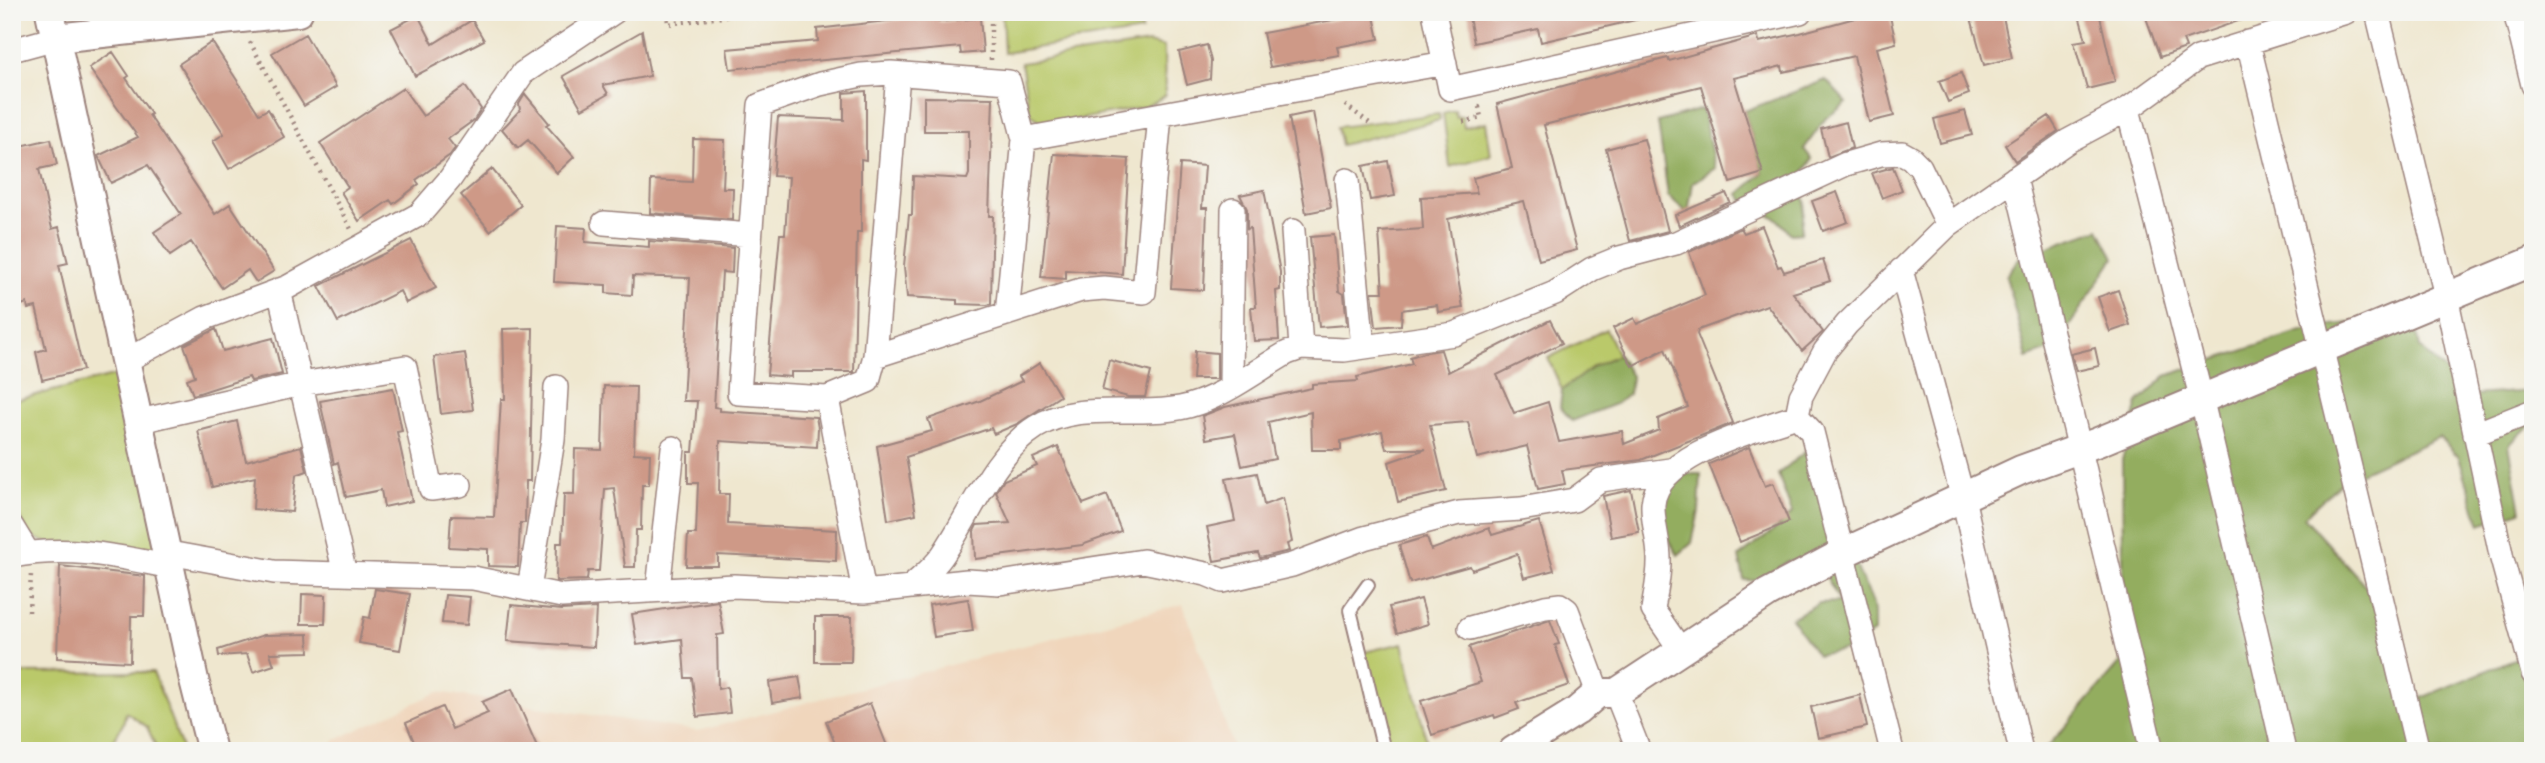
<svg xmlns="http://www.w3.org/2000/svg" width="2545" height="763" font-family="'Comic Neue',sans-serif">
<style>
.built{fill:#f0d6bc}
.green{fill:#bac96b;stroke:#82744b;stroke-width:2}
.forest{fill:#93ad5f;stroke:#6e6645;stroke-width:2}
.building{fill:#ce9987}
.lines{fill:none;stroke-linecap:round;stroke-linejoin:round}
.service-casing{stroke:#9c837d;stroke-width:16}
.minor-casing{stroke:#9c837d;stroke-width:26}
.tertiary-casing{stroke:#9c837d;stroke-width:32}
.path{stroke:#9c837d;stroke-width:4.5;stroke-dasharray:2 5;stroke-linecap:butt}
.service{stroke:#fff;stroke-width:12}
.minor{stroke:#fff;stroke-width:23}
.tertiary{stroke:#fff;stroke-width:28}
</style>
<rect width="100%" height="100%" fill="#f6f6f2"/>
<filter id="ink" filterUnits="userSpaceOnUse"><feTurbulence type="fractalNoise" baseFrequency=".0143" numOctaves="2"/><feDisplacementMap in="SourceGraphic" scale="14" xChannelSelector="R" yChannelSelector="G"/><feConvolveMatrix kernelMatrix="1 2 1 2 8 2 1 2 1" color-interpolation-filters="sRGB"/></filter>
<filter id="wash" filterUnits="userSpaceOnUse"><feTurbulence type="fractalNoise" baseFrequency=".00686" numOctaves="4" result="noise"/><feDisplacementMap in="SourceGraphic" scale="28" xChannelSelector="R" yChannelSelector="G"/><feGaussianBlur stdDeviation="1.57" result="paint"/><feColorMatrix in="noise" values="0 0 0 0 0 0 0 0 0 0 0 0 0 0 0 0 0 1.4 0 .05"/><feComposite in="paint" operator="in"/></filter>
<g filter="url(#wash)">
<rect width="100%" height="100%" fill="#efe7cf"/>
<path class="built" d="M1183 604 1235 751H336L333 741 438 692 698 731Z"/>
<path class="green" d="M1002 12H1141L1142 31 1004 53Z
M1148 43 1164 47 1165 96 1145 107 1047 125 1030 114 1021 63Z
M1455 110 1456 117 1462 116 1464 127 1486 122 1491 155 1450 167 1443 113Z
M1439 114 1440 120 1341 145 1337 127Z
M1606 329 1618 355 1594 366 1562 390 1548 358Z
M129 372 169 553 132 549 65 550 30 536 12 503V401Z
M1403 643 1429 751H1387L1360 653Z
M153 672 183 751H158L147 727 126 712 123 724 112 743 70 751H12V673Z"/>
<path class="forest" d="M1826 80 1847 103 1826 118 1804 149 1812 159 1799 179 1805 202 1801 233 1791 234 1776 218 1747 204 1739 194 1763 173 1744 111Z
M1702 109 1715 168 1693 183 1688 213 1668 196 1658 122Z
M2099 229 2114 258 2055 348 2027 358 2006 276 2020 257Z
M2414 316 2420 348 2471 395 2533 391V422L2509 445 2521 511 2480 524 2459 457 2439 437 2341 482 2304 517 2366 586 2419 699 2533 651V751H2044L2124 659 2122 460 2138 403 2166 376 2314 327Z
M1618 355 1631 376 1629 394 1615 404 1572 421 1560 407 1562 390 1594 366Z
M1812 446C1857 479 1840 520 1856 565 1867 598 1876 591 1874 632L1850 649 1817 655 1791 618 1819 603 1840 602 1817 560 1788 561 1762 581 1744 580 1739 557 1781 525 1792 513 1778 474Z
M1684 474H1701L1699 511 1692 543 1678 555 1662 530 1664 494Z"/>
<g id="blocks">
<path class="building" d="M1348 12H1373L1379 39 1337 47 1339 55 1270 67 1263 33 1349 17Z
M1468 12H1643L1644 18 1541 42 1538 29 1474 43Z
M1877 12H1889L1896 43 1877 48 1894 116 1869 122 1854 56 1783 72 1782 66 1734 78 1763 173 1730 183 1701 86 1544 125 1577 250 1539 260 1524 201 1448 219 1463 308 1438 312 1437 305 1402 310 1401 325 1376 327 1372 292H1383L1379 232 1423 229 1421 197 1477 193 1473 178 1512 168 1497 104 1644 64 1668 58 1669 61 1758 36 1759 42 1800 33Z
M2002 12 2012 58 1984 65 1971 18Z
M2078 12H2099L2115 82 2087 89 2074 42 2086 40Z
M2144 12H2255L2256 15 2183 40 2186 48 2160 57Z
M418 15 433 44 472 20 484 40 415 76 391 29Z
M939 15V22L980 18 983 52 961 54 960 47 730 69 727 49 818 41 817 29Z
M642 31 650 76 603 85 608 94 582 109 563 76Z
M305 34 336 87 304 106 272 53Z
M212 42 259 114 268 109 284 137 229 169 213 141 224 134 179 64Z
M1207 45 1211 61 1210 79 1187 85 1179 52Z
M113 52 129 76 126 78 151 114 149 115 215 214 230 204 274 271 256 282 248 270 222 288 191 242 170 256 154 232 181 214 148 165 111 183 98 156 138 137 89 68Z
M1961 73 1969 94 1948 102 1939 81Z
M465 86 481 109 474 120 448 139 455 148 450 155 416 180 419 184 393 204 390 200 359 221 341 192 348 187 320 143 403 88 423 116Z
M866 91V160L861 159V232H857L854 372H791V377L767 375 780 234H785L789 177 773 176 778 117 844 120V93Z
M525 94 549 123 546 125 574 157 557 173 528 140 518 148 502 129 520 110 519 104Z
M924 97 993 98 989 216H993L992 251 991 304 987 305 957 304V300L907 297 904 266 909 215H912L913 176 967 179 969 174V131H924Z
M1965 111 1972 135 1940 143 1934 119Z
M1313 112 1331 208 1306 213 1289 117Z
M2049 116 2058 131 2015 161 2005 145Z
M1846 122 1852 148 1828 157 1821 129Z
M51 139 57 165 39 169 52 229 59 227 68 263 59 265 83 370 42 380 36 352 46 349 36 307 28 309 27 303 12 308V210L19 209 12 179V148Z
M693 139 725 140 723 188H733L732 220 650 213 651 180 692 182Z
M1644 139 1668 231 1630 241 1606 149Z
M1054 154 1129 159 1122 274 1066 270V279L1041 277Z
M1388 161 1395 196 1370 200 1363 166Z
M1180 164 1205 166 1202 208H1207L1204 290 1171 288Z
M1893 167 1902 190 1882 198 1872 173Z
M492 169 521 205 490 231 461 195Z
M1264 190 1280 272V290L1276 291 1279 340 1254 341 1251 307H1256L1250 228 1247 229V209L1240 195Z
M1837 192 1848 222 1823 231 1812 201Z
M1726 193 1730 202 1679 226 1675 215Z
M557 226 586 228 585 242 649 247V241L733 248 732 273 722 272 714 407 720 408V411L816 417 818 428 817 447 720 441 719 494H729L728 524 837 530 836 561 718 555V566H686L688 534H696L698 483H688V452H693L697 401H683L690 278 633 276 632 295 606 293V285L554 282Z
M1762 226 1778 267 1781 266 1784 272 1823 260 1830 281 1793 293 1823 332 1802 351 1767 305 1698 330 1697 334 1733 423 1641 460 1562 470 1565 484 1538 489 1527 446 1477 458 1468 422 1430 425 1446 491 1398 502 1389 462 1426 449H1386L1382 431 1341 441V450H1312L1311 412 1268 422 1275 459 1242 466 1235 434 1206 439 1202 416 1225 407 1312 388V384L1358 381 1357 377 1412 364 1410 357 1427 352 1441 350 1448 372 1550 320 1562 343 1497 375 1514 413 1548 402 1559 442 1622 431 1624 444 1659 430 1658 419 1688 407 1665 349 1632 366 1613 328 1634 318 1637 324 1705 295 1689 252 1741 228 1744 233Z
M1334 235 1339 291 1344 294 1347 325 1319 327 1310 237Z
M411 240 436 288 406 303 400 291 338 322 319 286Z
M2118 290 2130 325 2110 332 2098 297Z
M533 328 530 481H526L525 523H520L518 567 488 566V549L449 547 451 516 494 517 501 399H505L503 329Z
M216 329 223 351 273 338 282 374 251 381 249 377 193 395 187 379 195 376 184 345Z
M2095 348 2099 366 2076 371 2071 354Z
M1195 351 1217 353V379H1193Z
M465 353 473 410 441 414 434 357Z
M1109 360 1151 372 1145 397H1128L1102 390Z
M1040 363 1060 396 1017 424 994 434 991 428 906 457 916 514 888 520 877 446 932 431 928 419 980 401 1022 381 1019 376Z
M604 386 636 387 634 453 650 454 649 485H642L641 530H636L635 567H625L614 488 605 489 599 571H588L587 580 556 581 557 543H562L564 494H574L575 449 602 450Z
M393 388 402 431 397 432 412 501 384 507 381 490 346 497 338 462 334 464 320 401Z
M237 421 246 461 301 446 307 471 296 475 292 512 253 509 255 477 212 487 198 431Z
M1058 447 1083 504 1107 495 1121 531 1082 545 975 559 974 531 977 525 1010 523 996 492 1004 480 1037 466 1033 458Z
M1749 447 1765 486 1773 483 1789 522 1740 542 1709 464Z
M1257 473 1264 505 1283 498 1292 542 1287 544 1289 551 1260 558 1258 553 1214 561 1207 527 1235 521 1226 479Z
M1631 490 1639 532 1611 537 1603 496Z
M1539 521 1554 570 1524 578 1517 554 1472 570 1470 566 1410 583 1399 545 1427 537 1431 550 1489 528 1492 535Z
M60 566 145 576 144 616H131L130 662 57 658Z
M375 589 410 594 400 650 359 643 364 617 370 618Z
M302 594 326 595 325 624H301Z
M445 595 470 597 467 625 442 623Z
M968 599 973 631 934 637 929 605Z
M1421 599 1428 624 1397 633 1389 607Z
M718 601 724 634 717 635 718 689 727 687 730 713 697 717 692 678H685L682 639 637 645 632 614Z
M511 605 562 610 596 608 594 647 507 641Z
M815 617H852L851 662H815Z
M1550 620 1559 644 1555 645 1569 685 1516 703 1519 709 1495 718 1494 715 1432 735 1421 701 1481 682 1469 647Z
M308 634 309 652 270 653 274 665 253 672 247 654 219 656 218 650 264 635Z
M799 677 803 698 772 703 769 682Z
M512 689 539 751H418L406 723 442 707 452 729 488 713 482 702Z
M1860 695 1867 727 1818 738 1811 707Z
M870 703 889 751H838L826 721Z"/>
</g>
</g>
<g filter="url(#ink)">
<use href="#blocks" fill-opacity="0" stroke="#9c837d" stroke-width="2"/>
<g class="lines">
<defs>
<path id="service" d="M1368 585 1350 610 1384 751"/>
<path id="minor" d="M1434 12 1450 89 1800 12
M2377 12 2446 296 2502 559 2533 673
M2515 12 2533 85
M2248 42 2418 751
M12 50 56 38
M898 74 875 356 868 381 827 398 739 393 760 105 820 84 861 75 891 73 1009 82 1024 139 1007 314
M2128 109 2201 397 2284 751
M1024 139 1445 63
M2015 178 2152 751
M1347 180 1363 347
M604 223 750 235
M1293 231 1301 348
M1901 270 1963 498 2021 751
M279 290 345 574
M875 356 1081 290 1104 288 1144 292 1160 115
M127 360 205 318 288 287 420 214 450 179 523 73 614 12
M1231 384 1233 210
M827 398 864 592
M1797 416 1801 396 1825 351 1847 324 1948 225 2068 141 2128 109 2198 58 2346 12
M140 421 301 384 405 367 431 489 460 485
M2475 434 2533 411
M12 527 28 553
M169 553 274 572 473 578 562 596 734 586 864 592 967 581 1000 583 1143 561 1206 574 1223 581 1292 565 1364 538 1459 513 1521 509 1574 500 1601 480 1670 470
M12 556C70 545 115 556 172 567
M911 587C921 577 934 568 942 556 969 517 994 453 1036 427 1084 397 1146 422 1198 403 1229 392 1259 369 1287 353L1301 348 1344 350 1454 334 1555 293 1592 269 1619 258 1676 243 1846 164 1881 154 1902 153 1911 158 1920 167 1948 225
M529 589 553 440 556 387
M658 590 673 448
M1470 628 1545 607 1560 605 1567 610 1598 693
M1680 649 1653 610C1655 595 1659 578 1659 563 1660 543 1652 523 1653 504 1657 454 1758 430 1797 416L1812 432 1892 751
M1616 693 1639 751"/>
<path id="tertiary" d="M50 12 194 680 212 751
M56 38 298 12
M1513 751 1577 711 1598 693H1616L1768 593 1841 554 2021 470 2098 442 2533 261"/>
</defs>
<use href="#service" class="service-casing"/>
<use href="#minor" class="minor-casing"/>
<use href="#tertiary" class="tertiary-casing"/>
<path class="path" d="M667 12 668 24 760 12
M250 42 351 229
M991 60V12
M1345 105 1371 124
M1463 122 1481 118 1479 107H1476
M29 612 31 574"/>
<use href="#service" class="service"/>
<use href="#minor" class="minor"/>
<use href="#tertiary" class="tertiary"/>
</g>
</g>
<rect width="2545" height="763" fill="none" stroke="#f6f6f2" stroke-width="42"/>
</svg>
